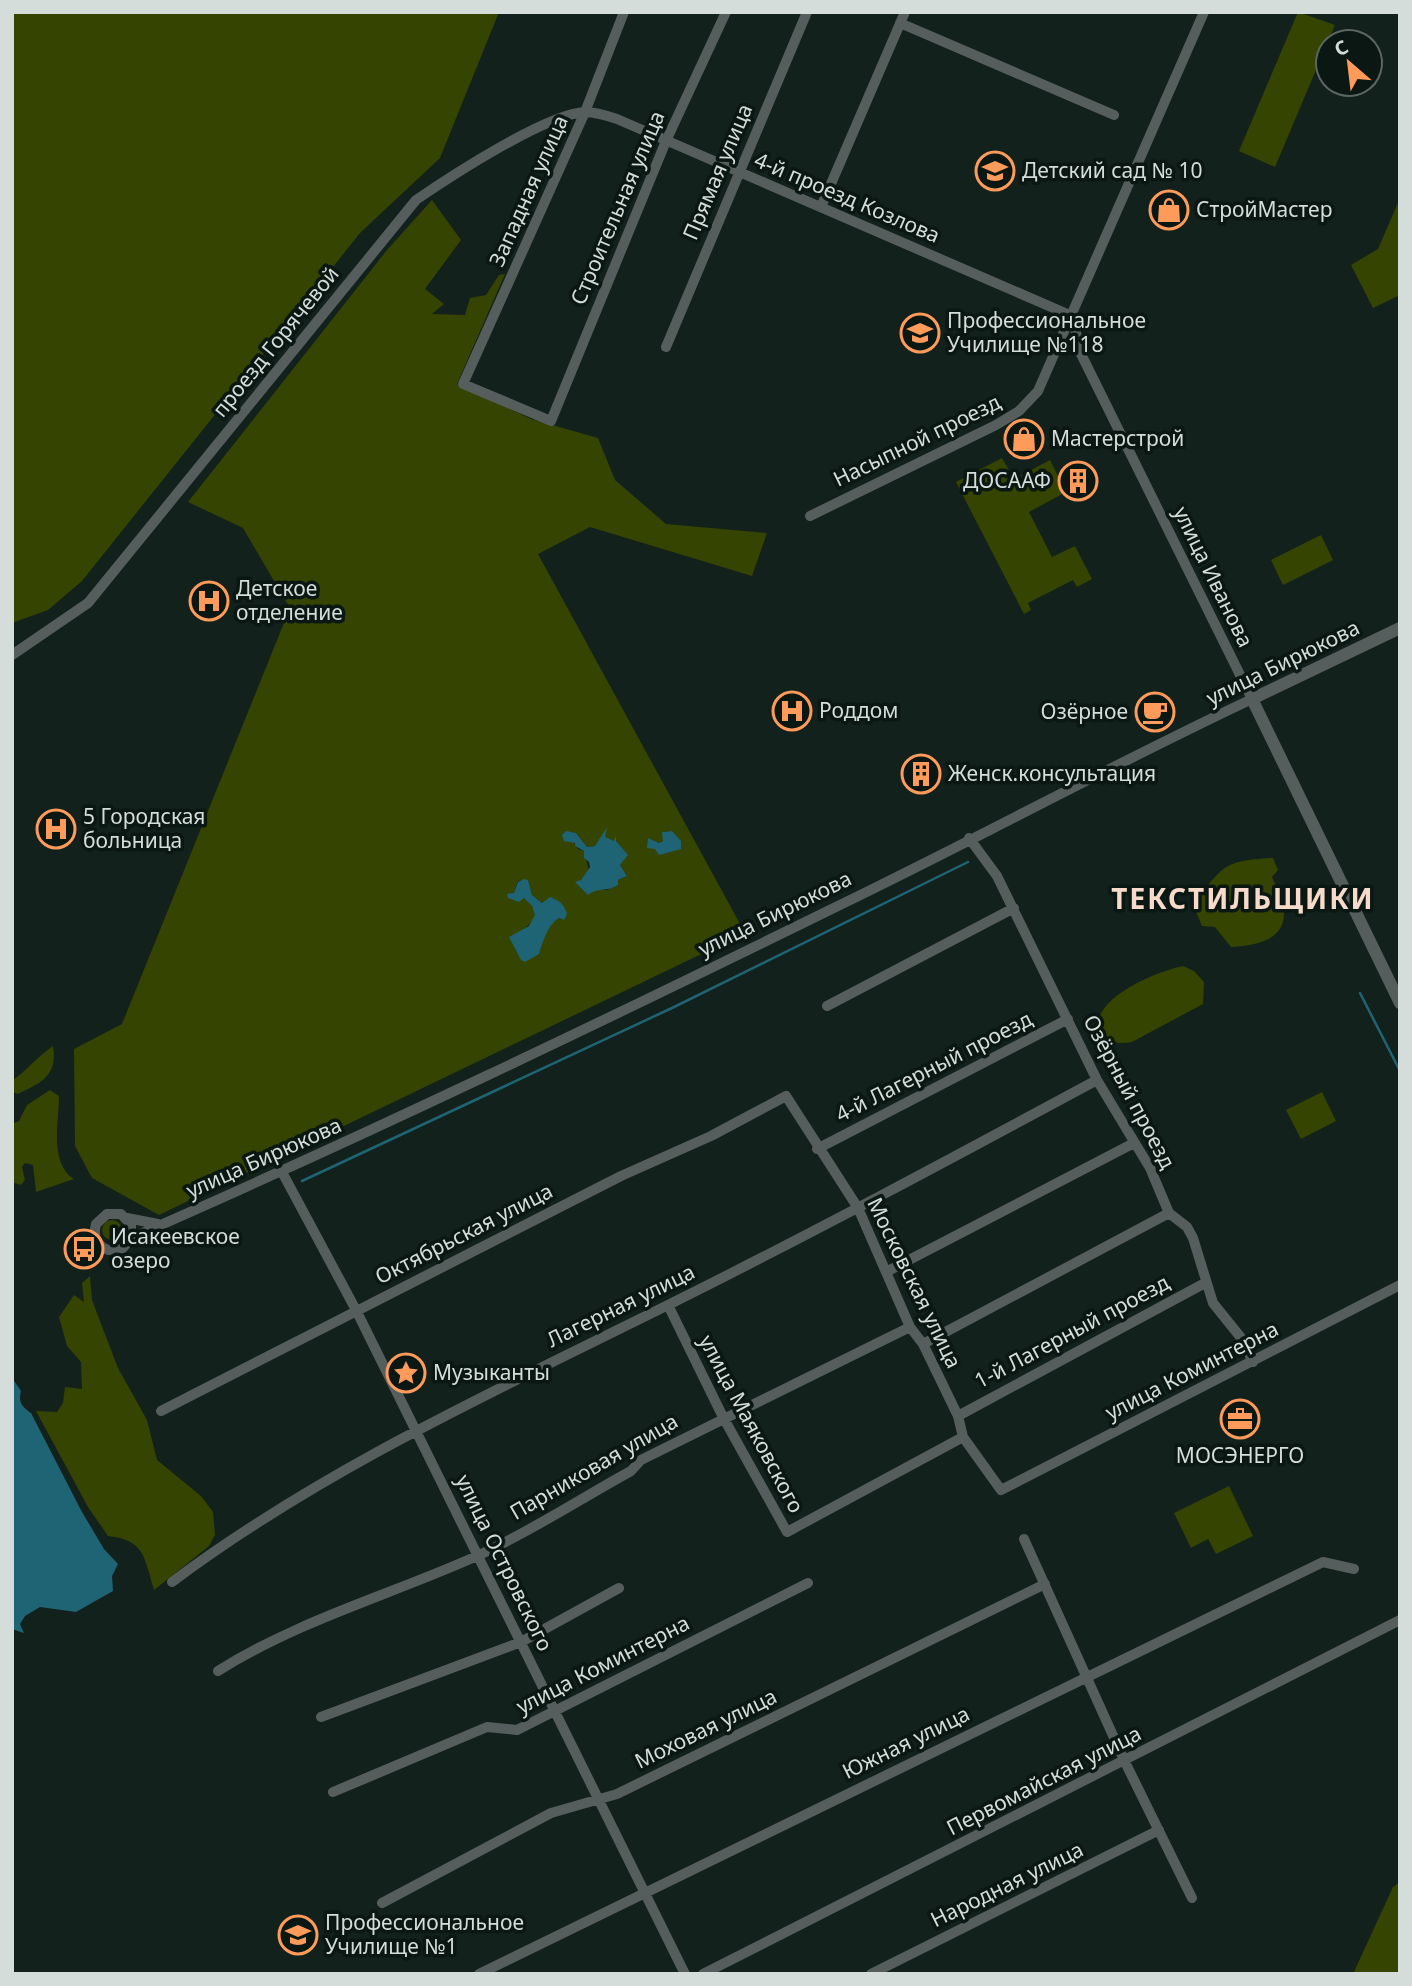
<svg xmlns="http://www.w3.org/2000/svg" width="1412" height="1986" font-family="'Noto Sans',sans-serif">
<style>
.green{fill:#354400;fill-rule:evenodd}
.water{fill:#1e6474}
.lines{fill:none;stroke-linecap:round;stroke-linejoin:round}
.stream{stroke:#1e6474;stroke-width:2.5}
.minor{stroke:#565e5d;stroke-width:10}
.tertiary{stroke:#565e5d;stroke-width:12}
.labels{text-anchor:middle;stroke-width:7;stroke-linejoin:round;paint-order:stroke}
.poi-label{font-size:21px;fill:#d5ddda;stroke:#0a1713;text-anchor:start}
.street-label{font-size:21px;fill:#d5ddda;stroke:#0a1713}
.district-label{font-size:28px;font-weight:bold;letter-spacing:2px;fill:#f7dac9;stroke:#0a1713}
</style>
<rect width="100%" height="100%" fill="#13211c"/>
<path class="green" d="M12 12H499L440 158 360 233 82 581 48 610 12 623Z
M1298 12 1335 25 1275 167 1239 151Z
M1400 198V295L1373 308 1351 265 1378 249Z
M432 200 461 240 425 289 444 304 432 314 465 315 470 298 486 295 499 275 505 274 457 384 531 419 598 438 615 480 666 524 767 533 752 576 590 527 538 554 745 933 159 1215 92 1178 75 1146 74 1049 122 1024 290 608 243 528 188 502 387 250ZM671 831 669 852 659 854 649 839 659 843 663 841V832ZM566 832 576 833 587 847 595 846 599 842 616 841 627 855 620 865 627 876 618 880V885L607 890H594L584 851 578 849ZM528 880 532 895 542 903 547 901 564 920 559 918C545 926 543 940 539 954L526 959 516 951 512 939 535 920C536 910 531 903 524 898L512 899 518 881Z
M1002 458 1014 479 1050 460 1066 492 1029 512 1052 557 1075 546 1092 579 1077 587 1073 580 1028 603 1031 610 1024 614 956 482Z
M1321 535 1333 560 1283 585 1271 560Z
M1273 858 1278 870 1272 877C1276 887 1285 904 1284 915 1283 942 1251 946 1231 947L1215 927 1202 926 1193 904C1225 865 1222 861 1273 858Z
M1183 966 1194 971 1204 982 1203 1004 1132 1042C1113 1046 1103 1039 1098 1021 1105 993 1156 972 1183 966Z
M53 1046C58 1075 42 1083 18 1094L12 1092V1081C27 1070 37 1057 53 1046Z
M50 1090 59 1096C59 1121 49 1163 74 1179L36 1192 33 1165 25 1163 22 1167 25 1180 21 1185 12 1182V1124L19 1121 27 1105Z
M1322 1092 1336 1121 1301 1139 1286 1110Z
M102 1230a10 10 0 1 1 20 0a10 10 0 1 1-20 0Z
M90 1276 92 1300 118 1368 147 1420 157 1460 201 1496 213 1512 215 1535 209 1546 154 1590C144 1557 145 1540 108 1536L88 1507 36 1411 57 1412 63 1403 65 1387 82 1389 81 1362 67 1346 59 1317 74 1295 84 1302 82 1283Z
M1229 1486 1253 1536 1216 1554 1208 1539 1191 1548 1174 1513Z
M1400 1882V1974H1353L1393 1887Z"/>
<path class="water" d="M607 827 605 837 614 841 616 836V841L628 855 620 865 627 876 618 880V885C608 892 597 887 588 895L575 882 581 880 590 867 589 862 584 858V851L575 846V843L564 841 562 835 566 831 576 833 587 847 595 846Z
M672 831 681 841V849L659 855 655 849 647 848 648 838 659 843 663 841 662 832Z
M524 879 528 880 532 895 542 903 550 897C560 901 564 904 567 914L564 920 559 918C547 925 543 942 539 954L525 962 521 960 509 937 529 926 535 915 532 906 524 898 519 902 508 898 507 894 514 893 518 882Z
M12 1378 21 1391C18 1402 22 1407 31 1413L82 1512 104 1549 118 1564 112 1576 113 1591 76 1612 40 1607 25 1616 20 1624 24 1633 12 1629Z"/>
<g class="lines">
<path class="stream" d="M1360 993 1400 1071
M302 1181 672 1008 968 862"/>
<path class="minor" d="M624 12 585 112 463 384 551 421 666 141 726 12
M900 23 1114 115
M821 207 905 12
M666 347 807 12
M810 516 996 425 1019 411 1038 391 1204 12
M12 655 88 603 416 200C451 176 546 114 585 112 596 112 608 116 617 119L1072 316
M969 838 997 876 1097 1080 1150 1168 1169 1213 1187 1227 1193 1238 1213 1303 1242 1339 1253 1362
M827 1006 1014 908
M817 1149 1068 1019
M282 1172 356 1310 685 1974
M127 1218 158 1224
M131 1238V1225L121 1214H107L96 1224C93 1236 96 1245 108 1250L123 1248 131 1238C371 1133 608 1019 844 903 980 837 1114 764 1252 699L1081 354 1072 316
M886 1272 1134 1143
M668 1305 723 1417 787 1532 963 1437
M923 1344 1169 1213
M161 1411 621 1176 711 1136 786 1096 858 1208 910 1327 923 1344 958 1416 963 1437 1001 1490 1400 1285
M958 1416 1205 1283
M1024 1539 1125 1762 1192 1898
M172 1582C323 1469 497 1390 666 1306 811 1234 954 1157 1097 1080
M218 1671C299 1620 390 1595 477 1556 530 1532 580 1499 631 1471L641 1460 910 1327
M321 1717 521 1642 619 1588
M333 1792 487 1727 517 1730 808 1583
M382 1903 551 1813 617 1794 1045 1584
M479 1974 1323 1562 1354 1569
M703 1974 1400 1620
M871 1974 1159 1830"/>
<path class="tertiary" d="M1400 628 1252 699 1400 1003"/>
</g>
<defs>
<symbol id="school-ring" viewBox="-11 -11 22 22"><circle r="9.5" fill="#0a1713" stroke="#ff9b5a" stroke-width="1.5"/><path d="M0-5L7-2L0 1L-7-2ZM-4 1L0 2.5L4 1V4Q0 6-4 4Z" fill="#ff9b5a"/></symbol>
<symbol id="shop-ring" viewBox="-11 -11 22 22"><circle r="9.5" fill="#0a1713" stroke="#ff9b5a" stroke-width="1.5"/><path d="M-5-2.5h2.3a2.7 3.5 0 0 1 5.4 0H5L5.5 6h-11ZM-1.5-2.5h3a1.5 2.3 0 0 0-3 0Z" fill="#ff9b5a"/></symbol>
<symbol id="university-ring" viewBox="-11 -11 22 22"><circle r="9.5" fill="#0a1713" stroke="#ff9b5a" stroke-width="1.5"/><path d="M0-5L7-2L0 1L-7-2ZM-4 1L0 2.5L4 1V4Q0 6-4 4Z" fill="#ff9b5a"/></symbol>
<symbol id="building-ring" viewBox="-11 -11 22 22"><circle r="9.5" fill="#0a1713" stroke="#ff9b5a" stroke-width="1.5"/><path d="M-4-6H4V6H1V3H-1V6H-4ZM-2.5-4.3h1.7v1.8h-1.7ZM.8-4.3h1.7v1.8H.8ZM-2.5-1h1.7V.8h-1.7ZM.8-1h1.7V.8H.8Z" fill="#ff9b5a"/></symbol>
<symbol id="hospital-ring" viewBox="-11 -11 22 22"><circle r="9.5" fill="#0a1713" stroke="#ff9b5a" stroke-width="1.5"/><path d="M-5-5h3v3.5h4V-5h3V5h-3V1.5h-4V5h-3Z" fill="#ff9b5a"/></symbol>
<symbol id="cafe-ring" viewBox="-11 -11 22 22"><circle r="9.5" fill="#0a1713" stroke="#ff9b5a" stroke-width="1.5"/><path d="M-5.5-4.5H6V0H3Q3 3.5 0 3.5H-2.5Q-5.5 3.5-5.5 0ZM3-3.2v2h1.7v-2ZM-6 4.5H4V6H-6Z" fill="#ff9b5a"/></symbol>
<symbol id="bus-ring" viewBox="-11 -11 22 22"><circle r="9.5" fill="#0a1713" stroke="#ff9b5a" stroke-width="1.5"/><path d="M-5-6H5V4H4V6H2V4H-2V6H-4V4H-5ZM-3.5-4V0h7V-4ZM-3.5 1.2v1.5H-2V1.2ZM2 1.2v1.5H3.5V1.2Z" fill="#ff9b5a"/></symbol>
<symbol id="sight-ring" viewBox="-11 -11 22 22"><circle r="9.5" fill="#0a1713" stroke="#ff9b5a" stroke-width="1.5"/><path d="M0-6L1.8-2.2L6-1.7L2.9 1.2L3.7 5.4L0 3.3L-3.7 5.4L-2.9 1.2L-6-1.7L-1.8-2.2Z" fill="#ff9b5a"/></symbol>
<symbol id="office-ring" viewBox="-11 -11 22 22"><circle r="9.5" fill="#0a1713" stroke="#ff9b5a" stroke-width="1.5"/><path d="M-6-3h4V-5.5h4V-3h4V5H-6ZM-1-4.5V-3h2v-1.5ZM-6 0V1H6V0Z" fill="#ff9b5a"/></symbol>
</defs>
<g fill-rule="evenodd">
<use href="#school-ring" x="973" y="149" width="44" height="44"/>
<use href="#shop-ring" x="1147" y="188" width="44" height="44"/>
<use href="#university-ring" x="898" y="311" width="44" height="44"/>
<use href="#shop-ring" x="1002" y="417" width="44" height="44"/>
<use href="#building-ring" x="1056" y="459" width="44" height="44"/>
<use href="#hospital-ring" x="187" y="579" width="44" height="44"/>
<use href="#hospital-ring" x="770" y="689" width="44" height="44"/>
<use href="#cafe-ring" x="1133" y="690" width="44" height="44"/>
<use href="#building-ring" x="899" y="752" width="44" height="44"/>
<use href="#hospital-ring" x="34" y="807" width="44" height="44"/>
<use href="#bus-ring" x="62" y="1227" width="44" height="44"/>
<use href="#sight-ring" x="384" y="1351" width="44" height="44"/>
<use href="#office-ring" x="1218" y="1397" width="44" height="44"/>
<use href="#university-ring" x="276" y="1913" width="44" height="44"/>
</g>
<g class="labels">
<g class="poi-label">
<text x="1022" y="178">Детский сад № 10</text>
<text x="1196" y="217">СтройМастер</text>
<text x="947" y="328">Профессиональное<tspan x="947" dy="24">Училище №118</tspan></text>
<text x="1051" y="446">Мастерстрой</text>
<text x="1051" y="488" text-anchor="end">ДОСААФ</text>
<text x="236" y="596">Детское<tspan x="236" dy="24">отделение</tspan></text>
<text x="819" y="718">Роддом</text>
<text x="1128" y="719" text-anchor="end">Озёрное</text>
<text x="948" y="781">Женск.консультация</text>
<text x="83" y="824">5 Городская<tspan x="83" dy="24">больница</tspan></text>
<text x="111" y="1244">Исакеевское<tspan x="111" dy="24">озеро</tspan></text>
<text x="433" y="1380">Музыканты</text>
<text x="1240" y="1463" text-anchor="middle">МОСЭНЕРГО</text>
<text x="325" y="1930">Профессиональное<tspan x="325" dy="24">Училище №1</tspan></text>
</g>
<g class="street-label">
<text transform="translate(718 172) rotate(-67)" y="7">Прямая улица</text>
<text transform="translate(529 191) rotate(-66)" y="7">Западная улица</text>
<text transform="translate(847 198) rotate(23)" y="7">4-й проезд Козлова</text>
<text transform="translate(618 208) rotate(-67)" y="7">Строительная улица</text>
<text transform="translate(276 342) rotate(-51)" y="7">проезд Горячевой</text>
<text transform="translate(917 441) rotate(-26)" y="7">Насыпной проезд</text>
<text transform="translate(1213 577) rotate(64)" y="7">улица Иванова</text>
<text transform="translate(1283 663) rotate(-26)" y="7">улица Бирюкова</text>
<text transform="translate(775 914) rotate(-26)" y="7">улица Бирюкова</text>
<text transform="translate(934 1067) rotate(-27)" y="7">4-й Лагерный проезд</text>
<text transform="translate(1129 1092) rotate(62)" y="7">Озёрный проезд</text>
<text transform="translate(264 1158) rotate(-24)" y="7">улица Бирюкова</text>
<text transform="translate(464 1234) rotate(-27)" y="7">Октябрьская улица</text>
<text transform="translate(914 1283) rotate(64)" y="7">Московская улица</text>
<text transform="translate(621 1306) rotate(-26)" y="7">Лагерная улица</text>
<text transform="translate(1072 1332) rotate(-28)" y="7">1-й Лагерный проезд</text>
<text transform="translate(1192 1371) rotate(-27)" y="7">улица Коминтерна</text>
<text transform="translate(751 1424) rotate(62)" y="7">улица Маяковского</text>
<text transform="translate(594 1467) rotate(-30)" y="7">Парниковая улица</text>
<text transform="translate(504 1563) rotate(64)" y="7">улица Островского</text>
<text transform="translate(603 1665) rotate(-27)" y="7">улица Коминтерна</text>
<text transform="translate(706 1729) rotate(-26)" y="7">Моховая улица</text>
<text transform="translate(906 1743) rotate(-26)" y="7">Южная улица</text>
<text transform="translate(1044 1781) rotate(-27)" y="7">Первомайская улица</text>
<text transform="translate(1007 1885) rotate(-26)" y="7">Народная улица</text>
</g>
<g class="district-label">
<text x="1243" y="909">ТЕКСТИЛЬЩИКИ</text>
</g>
</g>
<rect width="1412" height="1986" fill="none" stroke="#d5ddda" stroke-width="28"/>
<g transform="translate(1349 63) rotate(332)"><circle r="33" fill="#0a1713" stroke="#5b6663" stroke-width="2"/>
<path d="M0-5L12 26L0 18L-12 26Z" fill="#ff9b5a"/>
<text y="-10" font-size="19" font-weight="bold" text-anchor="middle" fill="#d5ddda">С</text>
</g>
</svg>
